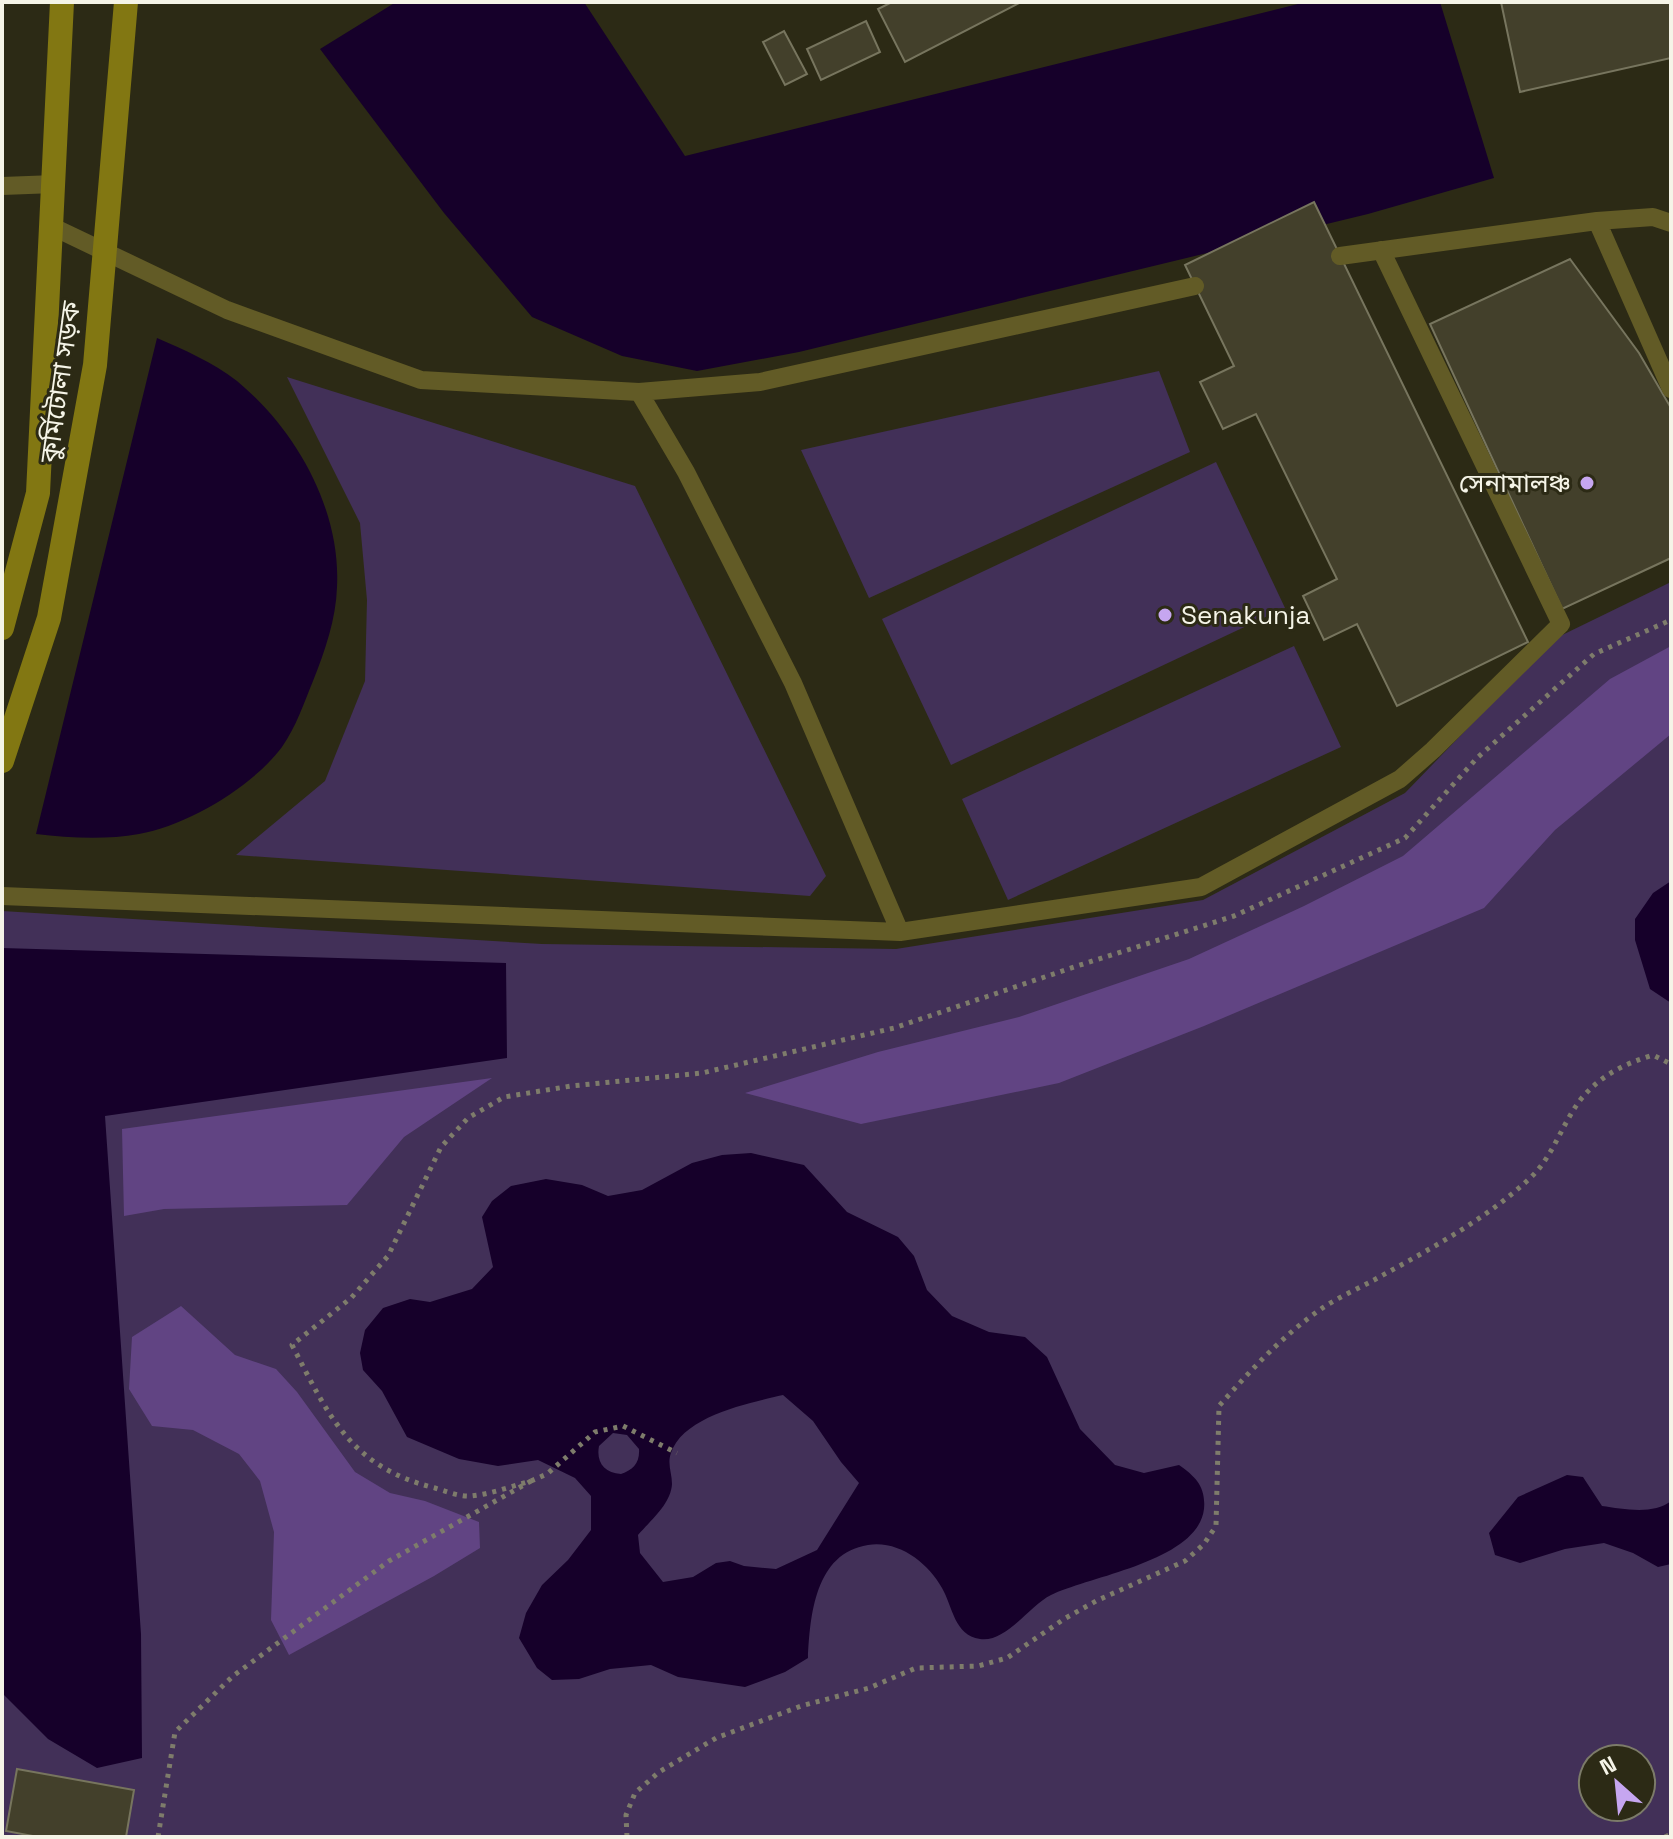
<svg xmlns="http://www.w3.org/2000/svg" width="1673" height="1839" font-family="'Space Grotesk','Noto Sans Bengali',sans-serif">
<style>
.green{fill:#423058;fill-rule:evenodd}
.forest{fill:#614483}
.water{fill:#16002a;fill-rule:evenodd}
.building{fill:#43402b;stroke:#77755e;stroke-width:2}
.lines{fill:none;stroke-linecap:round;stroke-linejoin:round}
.path{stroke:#7e7c6b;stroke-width:5;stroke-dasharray:4 6;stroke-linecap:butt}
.lane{stroke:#625b26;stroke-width:18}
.secondary{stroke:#827712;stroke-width:24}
.poi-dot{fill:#c6a6f0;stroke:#2c2a15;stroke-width:3}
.labels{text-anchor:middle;stroke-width:6;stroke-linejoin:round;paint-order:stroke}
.street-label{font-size:26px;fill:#f5f4e7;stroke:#2c2a15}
.poi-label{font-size:26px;fill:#f5f4e7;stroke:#2c2a15;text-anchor:end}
</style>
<rect width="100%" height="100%" fill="#2c2a15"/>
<path class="green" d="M1159 371 1190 452 869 598 801 450Z
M287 377 635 486 826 876 810 896 236 855 325 781 365 681 367 600 360 523Z
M1216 462 1285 608 951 765 882 619Z
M1671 582V1837H2V911L542 944 896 949 1203 900 1405 793 1554 639ZM1593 1759H1641V1807H1593Z
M1294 646 1341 747 1008 900 962 799Z"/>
<path class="forest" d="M1671 646V734L1555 830 1484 908 1204 1026 1059 1083 861 1124 745 1093 878 1052 1019 1017 1189 959 1304 906 1403 856 1610 679Z
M492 1078 404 1137 347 1205 164 1209 124 1216 122 1129Z
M181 1306 235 1355 276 1369 297 1392 355 1472 390 1493 425 1501 479 1522 480 1548 434 1576 289 1655 271 1620 274 1532 260 1481 239 1454 193 1430 152 1426 129 1389 132 1337Z"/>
<path class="water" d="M396 2H584L685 156 1306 2H1440L1494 178 1368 214 799 352 697 371 622 356 532 317 444 213 320 49Z
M157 338C184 350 213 362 237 381 296 430 341 509 337 587 336 619 325 651 313 681 304 703 296 727 282 747 252 787 188 825 139 834 106 840 69 838 36 834Z
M1671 881V1003L1650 989 1635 940V919L1653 893Z
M2 948 506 963 507 1058 105 1116 141 1634 142 1758 97 1768 48 1739 2 1693Z
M751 1153 804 1165 847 1212 898 1237 914 1256 927 1290 952 1316 989 1332 1025 1337 1047 1357 1080 1429 1115 1465 1144 1473 1179 1465C1196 1477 1206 1487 1204 1509 1198 1561 1090 1576 1051 1595 1030 1605 1006 1643 980 1639 954 1635 953 1607 942 1588 928 1563 899 1540 868 1545 815 1553 810 1616 808 1658L785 1672 745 1687 678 1677 651 1665 610 1669 579 1679 552 1680 537 1668 519 1638 526 1613 542 1585 568 1560 591 1530V1496L575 1478 538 1460 498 1466 459 1459 407 1437 382 1391 363 1370 360 1353 365 1330 383 1308 410 1299 430 1302 472 1289 493 1267 482 1217 492 1201 511 1186 546 1179 582 1185 608 1196 642 1190 692 1163 722 1155ZM783 1395 813 1421 841 1462 859 1483 817 1550 776 1569 744 1566 730 1561 716 1563 693 1577 663 1582 640 1553 638 1535C650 1521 671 1504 672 1484 672 1473 667 1464 671 1453 683 1416 749 1403 783 1395ZM613 1433 627 1435 639 1449C640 1463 633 1470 621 1474 604 1473 596 1462 599 1446Z
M1567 1475 1583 1477 1602 1506C1623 1509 1654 1515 1671 1501V1564L1658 1567 1633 1553 1604 1543 1565 1549 1520 1563 1495 1555 1489 1533 1518 1497Z"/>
<path class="building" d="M892 2H1021L905 62 878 9Z
M1501 2H1671V58L1520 92Z
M866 21 880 52 821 80 807 49Z
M784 31 807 74 785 85 763 42Z
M1314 202 1528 642 1397 706 1357 624 1324 640 1303 596 1337 579 1256 414 1223 429 1200 382 1234 366 1185 265Z
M1570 259 1639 353 1671 408V558L1562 609 1430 324Z
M17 1769 134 1790 126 1837H38L6 1831Z"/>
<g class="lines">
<path class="path" d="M531 1481 547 1474 595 1432 623 1426 677 1453
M158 1837 175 1732 233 1676 389 1561 531 1481C512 1486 491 1494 471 1496 460 1497 445 1491 435 1488 350 1467 329 1416 292 1345L351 1298 388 1256 441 1147 468 1118 504 1097 571 1086 702 1073 894 1028 1077 966 1234 916 1405 838 1477 758 1594 654 1671 620
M627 1837 626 1815 635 1793 659 1772 716 1738 801 1706 869 1688 916 1668 978 1666 1007 1658 1064 1619 1096 1601 1185 1561 1204 1544 1216 1526 1219 1406C1250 1371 1282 1336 1321 1309 1337 1298 1357 1289 1374 1280 1428 1250 1482 1222 1528 1180 1553 1158 1561 1125 1581 1099 1601 1075 1624 1064 1653 1055L1671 1064
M1665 1837 1671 1834"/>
<path class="lane" d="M2 186 55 184
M1597 221 1671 389
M51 226 227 310 421 380 639 392 760 382 1195 286
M1340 256 1597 221 1653 217 1671 223
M639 392 686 472 793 683 900 932
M2 896 900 932 1201 887 1400 779 1433 750 1561 624 1381 250"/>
<path class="secondary" d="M2 628 38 493 62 2
M2 761 49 618 95 365 126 2"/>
</g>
<g class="poi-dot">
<circle cx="1587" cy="483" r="8"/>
<circle cx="1165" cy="615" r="8"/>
</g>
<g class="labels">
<g class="street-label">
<text transform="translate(60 382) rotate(-82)" y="9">কুর্মিটোলা সড়ক</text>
</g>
<g class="poi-label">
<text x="1571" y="492">সেনামালঞ্চ</text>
<text x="1181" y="624" text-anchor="start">Senakunja</text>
</g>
</g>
<rect width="1673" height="1839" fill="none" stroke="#f5f4e7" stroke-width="8"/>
<g transform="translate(1617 1783) rotate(333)"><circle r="38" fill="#2c2a15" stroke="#7c7b69" stroke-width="2"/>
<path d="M0-6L14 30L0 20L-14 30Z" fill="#c6a6f0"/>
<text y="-12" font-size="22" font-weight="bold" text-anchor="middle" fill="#f5f4e7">N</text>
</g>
</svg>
